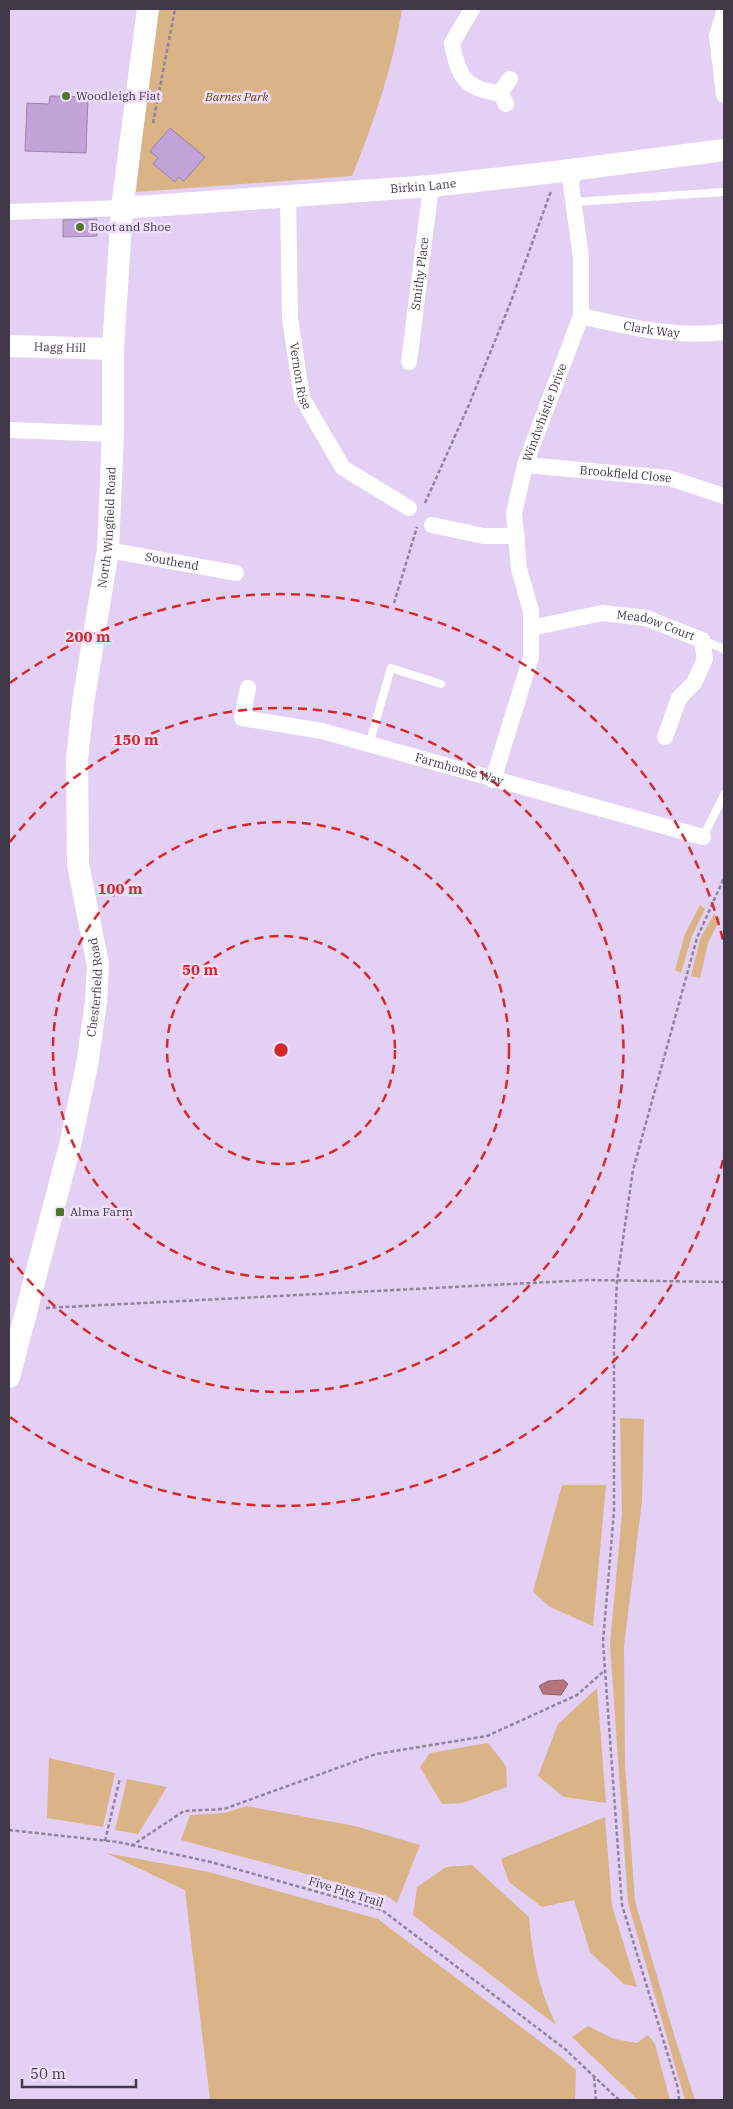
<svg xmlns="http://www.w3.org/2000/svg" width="733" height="2109" font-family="'IBM Plex Serif',serif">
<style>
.green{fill:#dab386}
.water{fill:#b3747d;stroke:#91626d}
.building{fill:#c1a3d8;stroke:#9885a7}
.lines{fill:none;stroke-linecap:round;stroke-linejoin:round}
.path{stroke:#91839c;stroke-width:2.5;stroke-dasharray:4 2.5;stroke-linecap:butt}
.lane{stroke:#fff;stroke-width:8}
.street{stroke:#fff;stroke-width:16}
.secondary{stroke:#fff;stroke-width:22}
.ring{fill:none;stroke:#d62828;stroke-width:2.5;stroke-dasharray:9 6}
.poi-dot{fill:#54742b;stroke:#efdffc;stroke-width:2}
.labels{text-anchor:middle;stroke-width:5;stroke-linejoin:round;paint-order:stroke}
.poi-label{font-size:12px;fill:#413947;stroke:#efdffc;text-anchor:start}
.park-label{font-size:12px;font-style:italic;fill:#673f00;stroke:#efdffc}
.street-label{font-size:12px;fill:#413947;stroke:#efdffc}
.centre{fill:#d62828;stroke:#efdffc;stroke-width:2.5}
.ring-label{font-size:15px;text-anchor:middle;font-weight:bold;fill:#d62828;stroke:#efdffc;stroke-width:5;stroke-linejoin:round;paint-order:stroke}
</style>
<rect width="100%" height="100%" fill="#e4d0f4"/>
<path class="green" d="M157 9H402C393 67 374 122 352 176L136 192Z
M700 905 705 909 692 936 681 973 675 970 685 934Z
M714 914 720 919 708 943 700 978 691 976 700 939Z
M620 1418 644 1419 642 1501 624 1646 625 1764 635 1901 675 2038 695 2100H685L628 1903 610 1644 622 1514Z
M562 1485H606L593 1626 550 1607 533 1592Z
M597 1688 606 1803 564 1797 538 1776 558 1724Z
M488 1743 506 1766 507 1787 462 1803 442 1804 420 1767 430 1753Z
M49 1758 115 1773 103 1827 47 1818Z
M127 1779 167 1787 138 1834 115 1830Z
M246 1806 355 1826 420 1845 397 1903 387 1896 181 1840 190 1815 225 1813Z
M605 1817 612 1906 637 1987 624 1984 590 1952 574 1900 542 1907 509 1882 501 1859Z
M106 1853 209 1872 378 1919 562 2058 576 2070 575 2100H210L185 1890Z
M472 1865 529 1917C533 1961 538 1985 556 2025L413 1915 417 1887 446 1867Z
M588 2026 614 2039 637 2043 648 2035 655 2044 670 2100H638L572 2037Z"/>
<path class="water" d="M564 1680 568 1684 561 1695 543 1694 539 1686 548 1681Z"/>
<path class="building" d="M50 96 88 97 86 153 25 151 27 103 49 104Z
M170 128 205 157 184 181 179 177 175 182 153 164 158 158 150 151Z
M97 219V236L63 237V220Z"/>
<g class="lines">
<path class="path" d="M153 123 175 9
M425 503 468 407 510 304 551 191
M394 603 417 527
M46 1308 589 1280 724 1282
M9 1830 118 1842 211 1862 382 1910 565 2049 619 2100
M105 1841 120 1778
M131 1846 184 1811 224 1809 376 1754 487 1736 577 1695 604 1671
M594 2077 596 2100
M679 2100 678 2088 622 1905 603 1642 614 1511V1345L617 1280 633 1170 697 938 724 878"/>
<path class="lane" d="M574 202 724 192
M702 640 724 649
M369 745 391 668 441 684
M703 837 724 795"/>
<g class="street">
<path d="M472 9 452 43C458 76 465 90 500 93"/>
<path d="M724 12 717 36 724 95"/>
<path d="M506 104 500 93 510 79"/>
<path id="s1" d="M288 197 290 318 302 398 343 468 409 508"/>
<path d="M9 212 122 208"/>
<path id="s2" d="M581 316C629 327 675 338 724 332"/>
<path id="s3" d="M409 362 431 186"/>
<path d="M11 430 113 434"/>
<path id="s4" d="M525 465 669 478 724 496"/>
<path d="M432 525 484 536H517"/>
<path id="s5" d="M108 550 236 573"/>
<path id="s6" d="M531 628 602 613 646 618 702 640 705 659 694 683 679 698 665 737"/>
<path id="s7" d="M248 688 242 718 322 731 703 837"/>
<path id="s8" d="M493 780 531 657V611L519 569 514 513 525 465 581 316V258L571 185 573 170"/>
</g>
<g class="secondary">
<path id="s9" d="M122 208 431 186 555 172 724 150"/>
<path id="s10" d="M9 346 113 349"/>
<path id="s11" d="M9 1377 70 1145 87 1065 96 1002 98 965 78 864 77 759 83 703 108 550 113 434V349L122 208 148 9"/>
</g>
</g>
<g class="ring">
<circle cx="281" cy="1050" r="114"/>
<circle cx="281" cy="1050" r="228"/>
<path d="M10 842A342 342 0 1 1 10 1258"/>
<path d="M723 1160A456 456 0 0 1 10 1417M10 683A456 456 0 0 1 723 940"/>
</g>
<g class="poi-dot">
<circle cx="66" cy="96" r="5"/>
<circle cx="80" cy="227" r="5"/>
<rect x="55" y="1207" width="10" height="10" rx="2.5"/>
</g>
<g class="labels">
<g class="poi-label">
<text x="76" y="100">Woodleigh Fiat</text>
<text x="90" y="231">Boot and Shoe</text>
<text x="70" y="1216">Alma Farm</text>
</g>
<g class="park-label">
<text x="237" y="101">Barnes Park</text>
</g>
<g class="street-label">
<text dy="4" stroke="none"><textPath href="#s9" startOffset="302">Birkin Lane</textPath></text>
<text dy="4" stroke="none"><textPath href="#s3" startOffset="89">Smithy Place</textPath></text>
<text dy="4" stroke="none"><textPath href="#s2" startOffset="72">Clark Way</textPath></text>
<text dy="4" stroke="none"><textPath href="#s10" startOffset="51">Hagg Hill</textPath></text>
<text dy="4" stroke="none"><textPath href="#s1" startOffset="180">Vernon Rise</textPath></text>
<text dy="4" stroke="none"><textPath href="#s8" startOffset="380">Windwhistle Drive</textPath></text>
<text dy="4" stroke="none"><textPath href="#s4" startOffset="101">Brookfield Close</textPath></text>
<text dy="4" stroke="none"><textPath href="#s11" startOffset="864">North Wingfield Road</textPath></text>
<text dy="4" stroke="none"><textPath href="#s5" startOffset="65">Southend</textPath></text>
<text dy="4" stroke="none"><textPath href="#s6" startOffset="128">Meadow Court</textPath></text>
<text dy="4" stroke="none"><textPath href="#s7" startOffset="254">Farmhouse Way</textPath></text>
<text dy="4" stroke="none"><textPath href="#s11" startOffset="400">Chesterfield Road</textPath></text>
<text transform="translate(346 1892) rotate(17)" y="4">Five Pits Trail</text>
</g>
</g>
<circle cx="281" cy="1050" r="8" class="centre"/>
<g class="ring-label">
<text x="88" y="642">200 m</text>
<text x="136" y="745">150 m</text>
<text x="120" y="894">100 m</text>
<text x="200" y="975">50 m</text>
</g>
<rect width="733" height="2109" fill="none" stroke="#413947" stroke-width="20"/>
<path d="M22 2079v8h114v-8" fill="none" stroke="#413947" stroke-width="2.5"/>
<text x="30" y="2079" font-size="15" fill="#413947" stroke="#efdffc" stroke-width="4" paint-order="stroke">50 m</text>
</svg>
